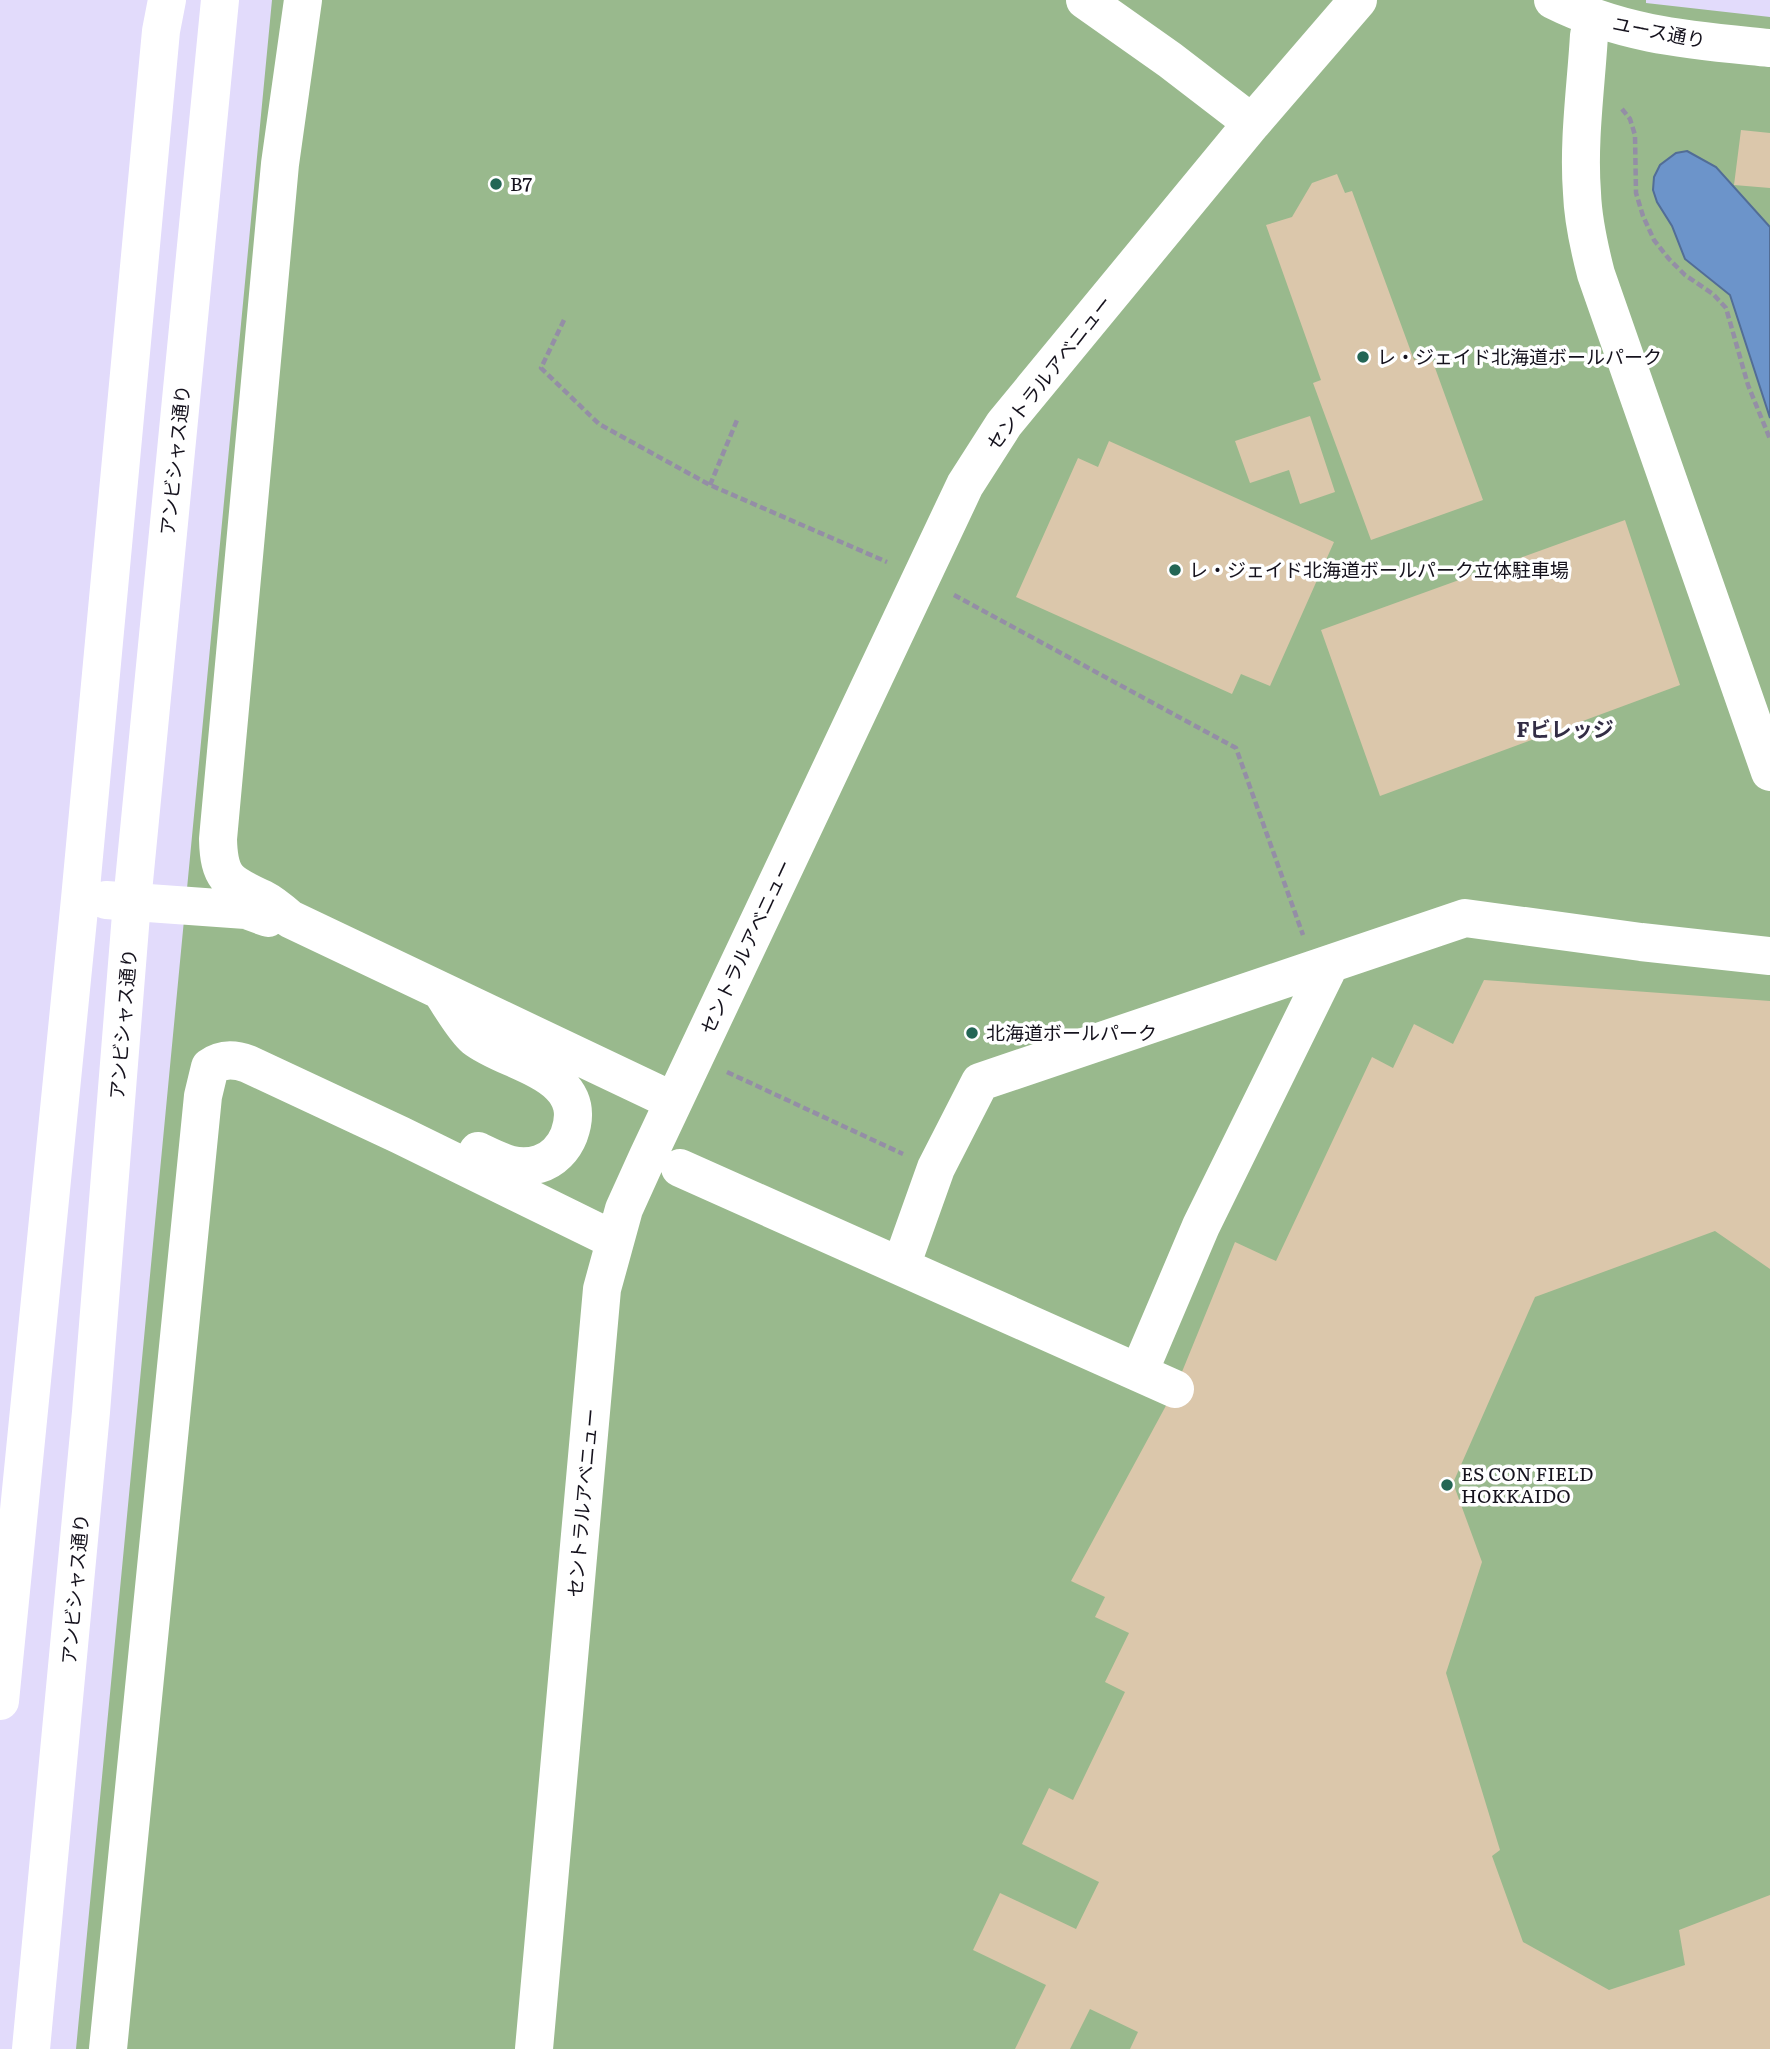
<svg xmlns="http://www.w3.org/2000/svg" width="1770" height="2049" font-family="Literata,'Noto Sans JP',serif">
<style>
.green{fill:#99b98d}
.water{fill:#6c94ca;stroke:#526d96;stroke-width:2}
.building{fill:#dbc7ab}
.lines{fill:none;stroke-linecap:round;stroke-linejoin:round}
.path{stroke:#948ea6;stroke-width:4.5;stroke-dasharray:7 3.5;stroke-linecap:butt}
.minor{stroke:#fff;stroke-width:38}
.poi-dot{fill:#236655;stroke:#fff;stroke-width:2.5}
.labels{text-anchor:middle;stroke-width:7;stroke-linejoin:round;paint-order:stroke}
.street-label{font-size:19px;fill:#15121d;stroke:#fff}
.poi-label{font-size:19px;fill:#15121d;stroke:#fff;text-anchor:start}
.neighbourhood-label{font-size:21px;font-weight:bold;fill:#332d45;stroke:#fff}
</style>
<rect width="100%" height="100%" fill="#e2dbfb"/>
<path class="green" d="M272 0H1646V3L1770 17V2049H76Z"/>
<path class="water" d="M1687 151 1716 167 1770 227V418L1730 295 1685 259 1672 226 1657 202 1653 190 1654 177 1660 165 1676 153Z"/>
<path class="building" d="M1741 130 1770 133V188L1734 185Z
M1337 174 1345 193 1352 191 1414 360 1430 354 1483 500 1371 540 1313 383 1321 380 1266 225 1292 217 1312 183Z
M1310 416 1335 492 1300 504 1289 470 1250 483 1235 441Z
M1109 441 1334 542 1270 686 1241 674 1232 694 1016 597 1078 458 1098 467Z
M1625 520 1680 685 1380 796 1321 630Z
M1484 980 1770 1001V1269L1715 1231 1535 1297 1453 1483 1482 1562 1446 1673 1500 1850 1492 1856 1523 1942 1609 1990 1685 1965 1679 1930 1770 1895V2049H1130L1138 2032 1090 2009 1070 2049H1015L1046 1985 973 1950 1000 1893 1076 1929 1099 1882 1022 1844 1049 1788 1073 1800 1125 1692 1105 1682 1129 1633 1095 1617 1105 1597 1071 1581 1175 1389 1235 1242 1276 1261 1372 1057 1393 1068 1414 1024 1453 1044Z"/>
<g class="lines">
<path class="path" d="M1622 109 1630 119 1635 135 1636 193 1643 216 1654 240 1669 259 1685 275 1713 294 1726 308 1748 385 1770 439
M564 320 541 368 599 424 710 485 887 562
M710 485 737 420
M954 595 1236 748 1303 935
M727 1072 903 1154"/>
<path class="minor" d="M303 0 280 164 218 839C219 880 229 883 263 899 273 904 282 912 290 919L673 1101
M1085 0 1170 60 1252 123
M1553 0C1625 36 1692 40 1770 48
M1589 35C1586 87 1578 141 1582 193 1583 221 1589 247 1596 274L1770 772
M106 900 246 910 268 918
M443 994C451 1006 464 1029 475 1038 508 1064 592 1072 569 1135 564 1148 553 1160 539 1164 516 1171 499 1161 478 1151
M680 1168 1175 1389
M901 1266 936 1168 980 1082 1465 918 1641 942 1770 956
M1139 1372 1201 1226 1330 964
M0 1701 80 899 161 31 167 0
M31 2049 91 1412 132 902 220 0
M108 2049 203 1096 210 1067C222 1058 235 1059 248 1064L400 1135 614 1240
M534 2049 602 1289 624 1209 648 1156 965 485 1004 424 1252 123 1358 0"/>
</g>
<g class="poi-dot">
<circle cx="496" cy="184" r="7"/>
<circle cx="1363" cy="357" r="7"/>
<circle cx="1175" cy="570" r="7"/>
<circle cx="972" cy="1033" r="7"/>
<circle cx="1447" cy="1485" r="7"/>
</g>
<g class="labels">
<g class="street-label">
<text transform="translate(1659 32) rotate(11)" y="7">ユース通り</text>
<text transform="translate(1049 373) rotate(-52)" y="7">セントラルアベニュー</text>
<text transform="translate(175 460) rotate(-84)" y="7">アンビシャス通り</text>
<text transform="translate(746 947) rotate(-65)" y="7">セントラルアベニュー</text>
<text transform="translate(123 1024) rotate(-85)" y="7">アンビシャス通り</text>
<text transform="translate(583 1503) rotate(-85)" y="7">セントラルアベニュー</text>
<text transform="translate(75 1589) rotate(-85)" y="7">アンビシャス通り</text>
</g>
<g class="poi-label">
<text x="510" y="191">B7</text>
<text x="1377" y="364">レ・ジェイド北海道ボールパーク</text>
<text x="1189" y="577">レ・ジェイド北海道ボールパーク立体駐車場</text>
<text x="986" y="1040">北海道ボールパーク</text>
<text x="1461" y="1481">ES CON FIELD<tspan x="1461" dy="22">HOKKAIDO</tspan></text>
</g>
<g class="neighbourhood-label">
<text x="1565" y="737">Fビレッジ</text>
</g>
</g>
</svg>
